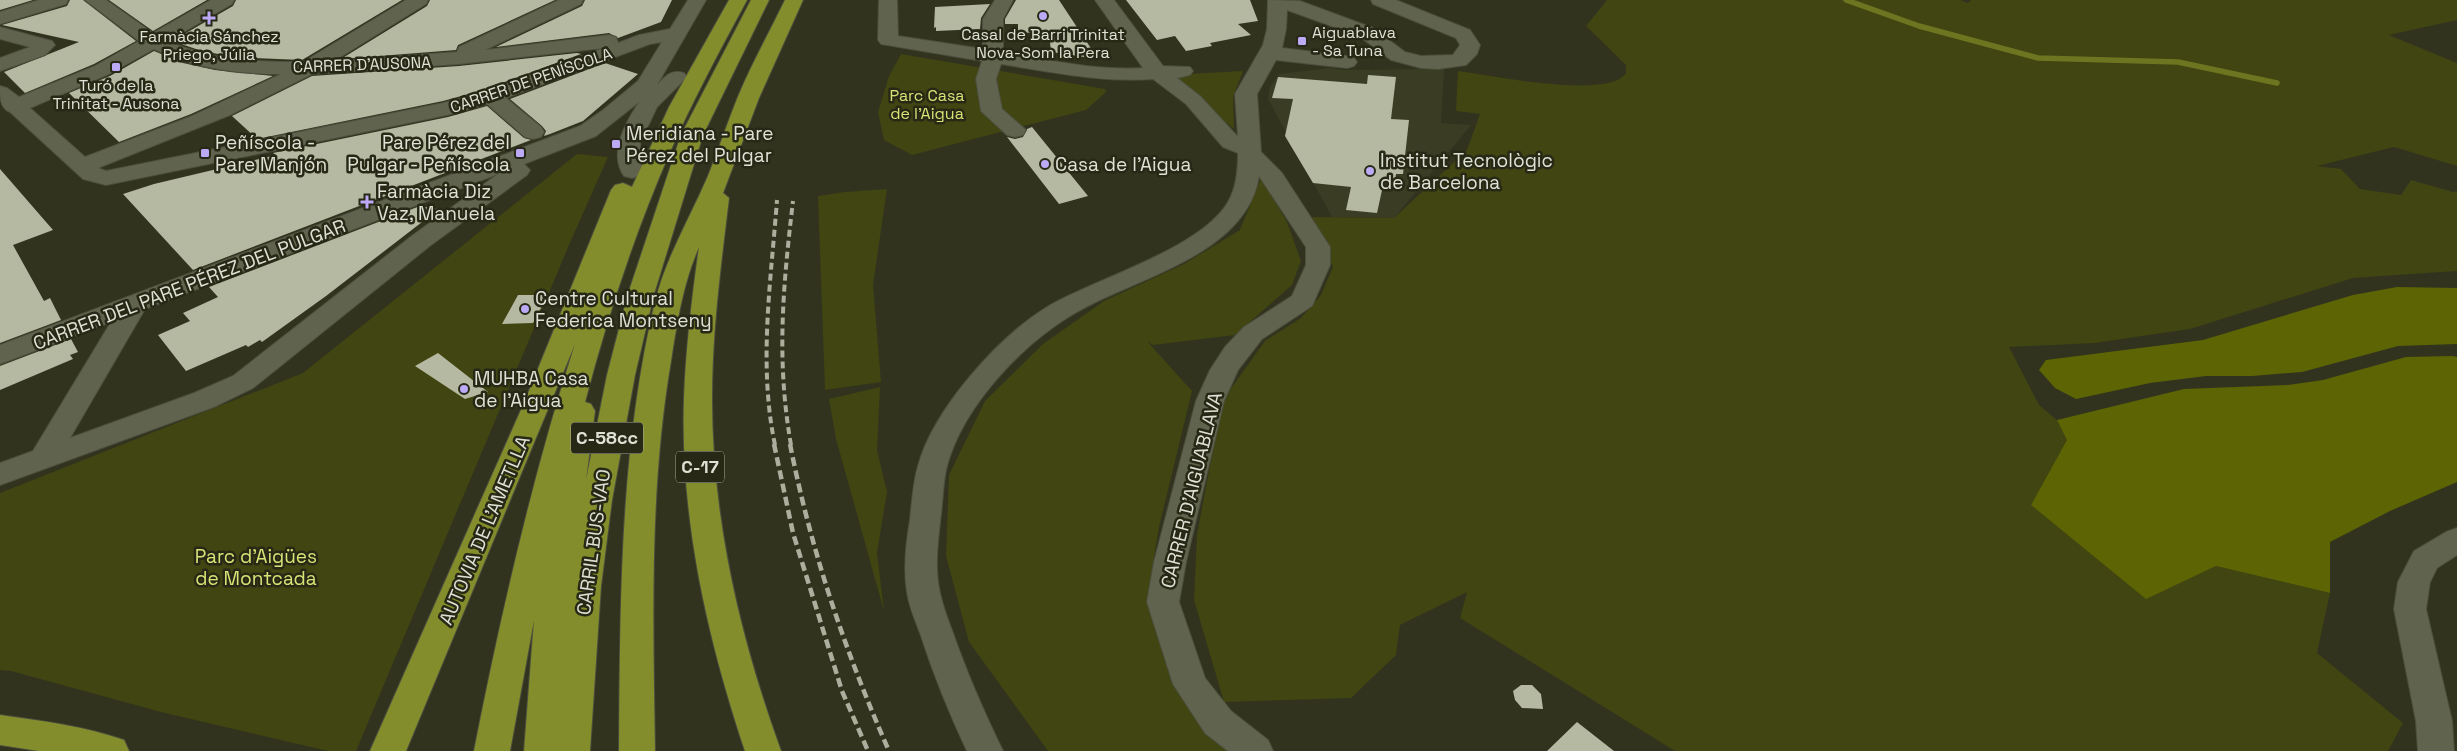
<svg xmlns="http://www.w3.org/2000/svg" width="2457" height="751" font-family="'Space Grotesk',sans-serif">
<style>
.built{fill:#3a3d24}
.green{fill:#404511}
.forest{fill:#5d6404}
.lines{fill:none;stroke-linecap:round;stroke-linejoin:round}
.stream{stroke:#6d7520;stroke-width:5.5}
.building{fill:#b5b9a1}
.minor-casing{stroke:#4c4e3d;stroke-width:2}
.highway-casing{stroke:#4c4e3d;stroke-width:2}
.minor{fill:#60634d;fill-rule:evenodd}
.highway{fill:#848d2c;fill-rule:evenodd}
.rail-far1{stroke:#acae9e;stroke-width:4;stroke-dasharray:7 4;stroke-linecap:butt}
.rail{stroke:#acae9e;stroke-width:4.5;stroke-dasharray:9 4.5;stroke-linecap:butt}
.poi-dot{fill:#bcaaf6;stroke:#272916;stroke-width:2}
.labels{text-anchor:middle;stroke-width:5;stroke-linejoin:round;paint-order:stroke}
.far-poi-label{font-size:16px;fill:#dfe1d4;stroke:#272916}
.far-street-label{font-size:16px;fill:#dfe1d4;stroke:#272916}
.far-park-label{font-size:16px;fill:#d7e475;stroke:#272916}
.shield{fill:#272916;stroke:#a8aa9b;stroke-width:1}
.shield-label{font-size:18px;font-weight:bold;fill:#dfe1d4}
.poi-label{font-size:19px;fill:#dfe1d4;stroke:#272916;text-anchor:start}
.street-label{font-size:19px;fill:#dfe1d4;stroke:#272916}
.park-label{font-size:19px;fill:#d7e475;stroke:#272916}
</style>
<rect width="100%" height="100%" fill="#31331f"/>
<path class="built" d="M1331 68 1342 70 1444 69 1441 123 1471 125 1394 218 1332 217 1268 99 1270 87 1279 74Z"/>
<path class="green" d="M1607 0H1960L1968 3 1971 0H2457V20L2389 35 2457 63V166L2394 147 2317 166 2341 169 2360 189 2401 195 2411 180 2453 192 2457 191V271L2353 278 2190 329 2094 343 2009 347 2039 405 2057 420 2068 440 2031 505 2146 598 2216 566 2330 593 2317 653 2403 723 2388 751H1675L1460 618 1467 592 1400 625 1396 655 1351 698 1224 702 1194 600 1197 535 1222 401 1265 341 1301 318 1321 295 1333 267 1312 217 1394 218 1467 150 1480 114 1456 111 1458 71C1489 75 1609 100 1626 73V65L1586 26Z
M901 54 1105 89 1106 92 1086 110 912 155 884 140 878 112 889 76Z
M1243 71 1233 97 1234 129 1169 75Z
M577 154 608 157 569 245 356 751H328L161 712 11 671 0 670V493L303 373Z
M1261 178 1287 222 1301 261 1292 285 1235 335 1153 345 1147 341 1192 391 1159 527 1149 587 1177 691 1229 751H1048L969 642 946 556 949 475 985 401 1043 344 1104 301 1184 264 1240 230Z
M887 189 873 285 881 382 825 390 818 196 845 192Z
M880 387 877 450 887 492 877 553 884 611 836 439 829 399Z"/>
<path class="forest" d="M2397 287 2457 288V344L2398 346 2302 372 2252 376H2206L2150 383 2076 399 2055 388 2039 370 2046 360 2203 340 2353 295Z
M2453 356 2457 357V482L2390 511 2330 542V593L2216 566 2146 599 2031 505 2067 440 2057 420 2184 389 2288 385 2323 380 2406 357Z"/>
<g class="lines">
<path class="stream" d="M1846 0 1919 26 2038 58 2178 62 2277 83"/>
</g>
<path class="building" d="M0 0H33L0 10Z
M70 0H83L136 41 94 64 25 93 4 72 79 42 2 25 67 6Z
M109 0H207L153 31Z
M236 0H402L302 60 232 57 199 50 172 41 233 6Z
M430 0H555L458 45 456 50 341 59 427 6Z
M585 0H672L661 22 618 38 609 33 496 47 582 6Z
M1016 0H1059L1098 59 1051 52 1049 32 1018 33V24H1005V19Z
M1126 0H1250L1258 21 1238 24 1251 35 1210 43 1212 46 1186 51 1175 36 1157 40Z
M990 4 981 18 980 29 936 31V27L934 28 935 7Z
M154 51 183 63 215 70 273 76 191 114 119 142 69 93 110 76Z
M577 53 581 54 483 90 443 101 257 139 232 116 312 76 459 66Z
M605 63 638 74 583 121 550 134 544 136 546 131 542 126 510 99Z
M1368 75 1396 77 1391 119 1409 120 1403 174H1396L1395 182 1384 181 1377 213 1346 210 1351 187 1313 183 1285 136 1293 99 1272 98 1278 77 1367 84Z
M487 106 524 138 531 140 193 270 123 194 154 184 276 155 273 153 448 117Z
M1032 127 1088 196 1059 204 1007 137 1015 139 1023 137 1027 129Z
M0 169 53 230 13 245 44 301 50 298 61 320 0 343Z
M420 206 439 209 326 296 262 342 260 340 248 347 246 345 186 371 158 335 190 321 183 313 218 297 209 287Z
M518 295H548L533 323 502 324Z
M71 339 78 352 70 355 73 359 0 390V366Z
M438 353 488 392 465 399 415 366Z
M1521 685H1532L1541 694 1543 709 1522 708 1515 700 1513 691Z
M1577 722 1614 751H1547Z"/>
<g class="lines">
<defs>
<path id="minor" d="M39 0H68L66 4 0 24V12Z
M85 0H106L153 33 211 0H234L232 4 168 41C208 60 254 62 298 62H303L318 53 406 0H428L426 4 334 61 457 52 459 47 559 0H583L581 4 485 50 609 35 616 37 618 43 639 35 670 29 688 0H706L657 85C666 76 671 69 684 73L687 77 657 107 640 143 643 171 640 176 632 178 624 176C608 153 626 122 639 102L596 136 524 164 530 170 527 175 431 245 253 388 214 407 0 485V463L33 451 111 322 0 364V345L580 126 603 110 638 81 662 42 650 44 506 98 541 127 544 132 541 137 533 139 525 137 487 104 447 115 106 185 83 179 10 112C0 108 0 97 0 86L7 88 19 97 95 66 139 41ZM604 48 484 92 443 103 106 171 98 168 230 115 312 74 459 64ZM154 49C192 68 238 74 281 74L192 116 85 157 30 108 109 74ZM498 174 413 235 233 376 194 393 70 438 145 309Z
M879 0H897L898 36 983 49V19L995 0H1013L1003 19V52C1049 60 1096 71 1143 68L1095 0H1114L1163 66 1190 67 1193 71 1190 75 1177 78 1200 96 1238 137 1235 94 1263 45 1267 29 1268 0 1300 1 1373 28 1405 52 1421 56 1453 55 1460 45 1456 38 1373 4 1371 0H1396L1470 30 1480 45 1477 54 1466 65 1438 69 1421 68 1391 60 1359 36 1287 10 1286 29 1282 48 1347 56 1354 58 1357 62 1354 66 1347 68 1276 60 1257 94 1261 152 1282 173 1330 247V265L1312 306 1262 339 1238 370 1224 401 1186 562 1179 602 1205 678 1231 711 1268 740 1273 751H1228L1205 733 1173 684 1147 602 1154 562 1196 401 1210 370 1225 347 1244 327 1292 296 1306 265V247L1259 176C1247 252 1144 276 1086 307 1029 336 964 403 947 466 943 481 943 499 941 514 938 540 934 568 940 593 943 607 948 620 953 633 967 673 984 712 1003 751H967C949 713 933 673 920 633 915 620 909 606 907 592 903 568 906 543 910 520 912 502 913 483 918 466 933 410 998 337 1047 307 1094 279 1201 249 1228 202 1237 187 1238 169 1238 153L1223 147 1186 104 1153 79C1102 83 1052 72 1001 64L996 79 1002 109 1026 130 1023 135 1015 137 1007 135 981 111 976 79 982 61 881 44 878 40Z
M0 27 52 41 55 45 45 55 0 71V58L30 47 0 39Z
M2457 528V555L2437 568 2430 582 2426 609 2452 721 2454 751H2418L2416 721 2394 609 2398 582 2414 551 2446 532Z"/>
<path id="highway" d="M729 0H747C720 50 693 100 670 152 635 232 607 318 585 402L591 404 595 411 586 480 607 375 628 294 681 135 751 0H769L703 135 654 294 635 375 612 500 601 586 590 751H524L534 620 510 751H474C501 614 532 478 575 344L406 751H370L524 403 611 190 615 185 623 183 632 187 669 107Z
M785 0H803L759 98 723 193 729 198C721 265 712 331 712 399 712 520 740 638 781 751H745C707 637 680 518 684 398 686 347 692 297 699 247 683 283 677 322 671 361 649 490 653 621 655 751H619C620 601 620 449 655 302 666 257 690 218 708 176 718 151 727 124 737 99 751 65 769 33 785 0Z
M0 715C42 721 84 726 124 740L129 751H39L0 745Z"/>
</defs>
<use href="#minor" class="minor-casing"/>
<use href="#highway" class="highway-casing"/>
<use href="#minor" class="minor"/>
<use href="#highway" class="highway"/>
<path class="rail-far1" d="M775 445C758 365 771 281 777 200
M791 445C776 360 783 286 793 201"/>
<path class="rail" d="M774 444 793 533 842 691 868 751
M790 444C811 551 845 651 889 751"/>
</g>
<g class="poi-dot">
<circle cx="1043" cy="16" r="5"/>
<path d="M206.5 10.5h5v5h5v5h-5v5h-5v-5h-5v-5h5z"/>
<rect x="1297" y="36" width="10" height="10" rx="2.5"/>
<rect x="111" y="62" width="10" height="10" rx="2.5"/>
<rect x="611" y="139" width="10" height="10" rx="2.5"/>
<rect x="200" y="148" width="10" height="10" rx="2.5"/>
<rect x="515" y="148" width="10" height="10" rx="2.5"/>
<circle cx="1045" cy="164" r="5"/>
<circle cx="1370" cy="171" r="5"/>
<path d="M364.5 194.5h5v5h5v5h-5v5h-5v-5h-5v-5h5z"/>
<circle cx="525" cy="309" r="5"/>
<circle cx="464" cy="389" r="5"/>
</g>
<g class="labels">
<g class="far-poi-label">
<text x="1312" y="38" text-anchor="start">Aiguablava<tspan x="1312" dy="18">- Sa Tuna</tspan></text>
<text x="1043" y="40">Casal de Barri Trinitat<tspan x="1043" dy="18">Nova-Som la Pera</tspan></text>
<text x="209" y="42">Farmàcia Sánchez<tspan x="209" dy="18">Priego, Júlia</tspan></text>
<text x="116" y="91">Turó de la<tspan x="116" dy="18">Trinitat - Ausona</tspan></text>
</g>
<g class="far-street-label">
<text transform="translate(362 64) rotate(-2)" y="6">CARRER D'AUSONA</text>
<text transform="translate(531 80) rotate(-19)" y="6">CARRER DE PENÍSCOLA</text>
</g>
<g class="far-park-label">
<text x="927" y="101">Parc Casa<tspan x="927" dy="18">de l'Aigua</tspan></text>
</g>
<g class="shield">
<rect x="571" y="422.5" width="72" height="31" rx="4"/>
<rect x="676" y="451.5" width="48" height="31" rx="4"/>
</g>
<g class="shield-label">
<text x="607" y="444">C-58cc</text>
<text x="700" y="473">C-17</text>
</g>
<g class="poi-label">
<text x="626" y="140">Meridiana - Pare<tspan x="626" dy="22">Pérez del Pulgar</tspan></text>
<text x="215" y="149">Peñíscola -<tspan x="215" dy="22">Pare Manjón</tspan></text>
<text x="510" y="149" text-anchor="end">Pare Pérez del<tspan x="510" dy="22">Pulgar - Peñíscola</tspan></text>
<text x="1380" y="167">Institut Tecnològic<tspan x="1380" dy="22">de Barcelona</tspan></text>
<text x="1055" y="171">Casa de l'Aigua</text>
<text x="377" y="198">Farmàcia Diz<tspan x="377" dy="22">Vaz, Manuela</tspan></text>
<text x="535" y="305">Centre Cultural<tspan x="535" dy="22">Federica Montseny</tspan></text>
<text x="474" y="385">MUHBA Casa<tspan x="474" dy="22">de l'Aigua</tspan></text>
</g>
<g class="street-label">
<text transform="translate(189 284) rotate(-21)" y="7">CARRER DEL PARE PÉREZ DEL PULGAR</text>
<text transform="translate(1191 490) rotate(-76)" y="7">CARRER D'AIGUABLAVA</text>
<text transform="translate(484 530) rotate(-67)" y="7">AUTOVIA DE L'AMETLLA</text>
<text transform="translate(593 542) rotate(-82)" y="7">CARRIL BUS-VAO</text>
</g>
<g class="park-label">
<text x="256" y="563">Parc d'Aigües<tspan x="256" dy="22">de Montcada</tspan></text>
</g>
</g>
</svg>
